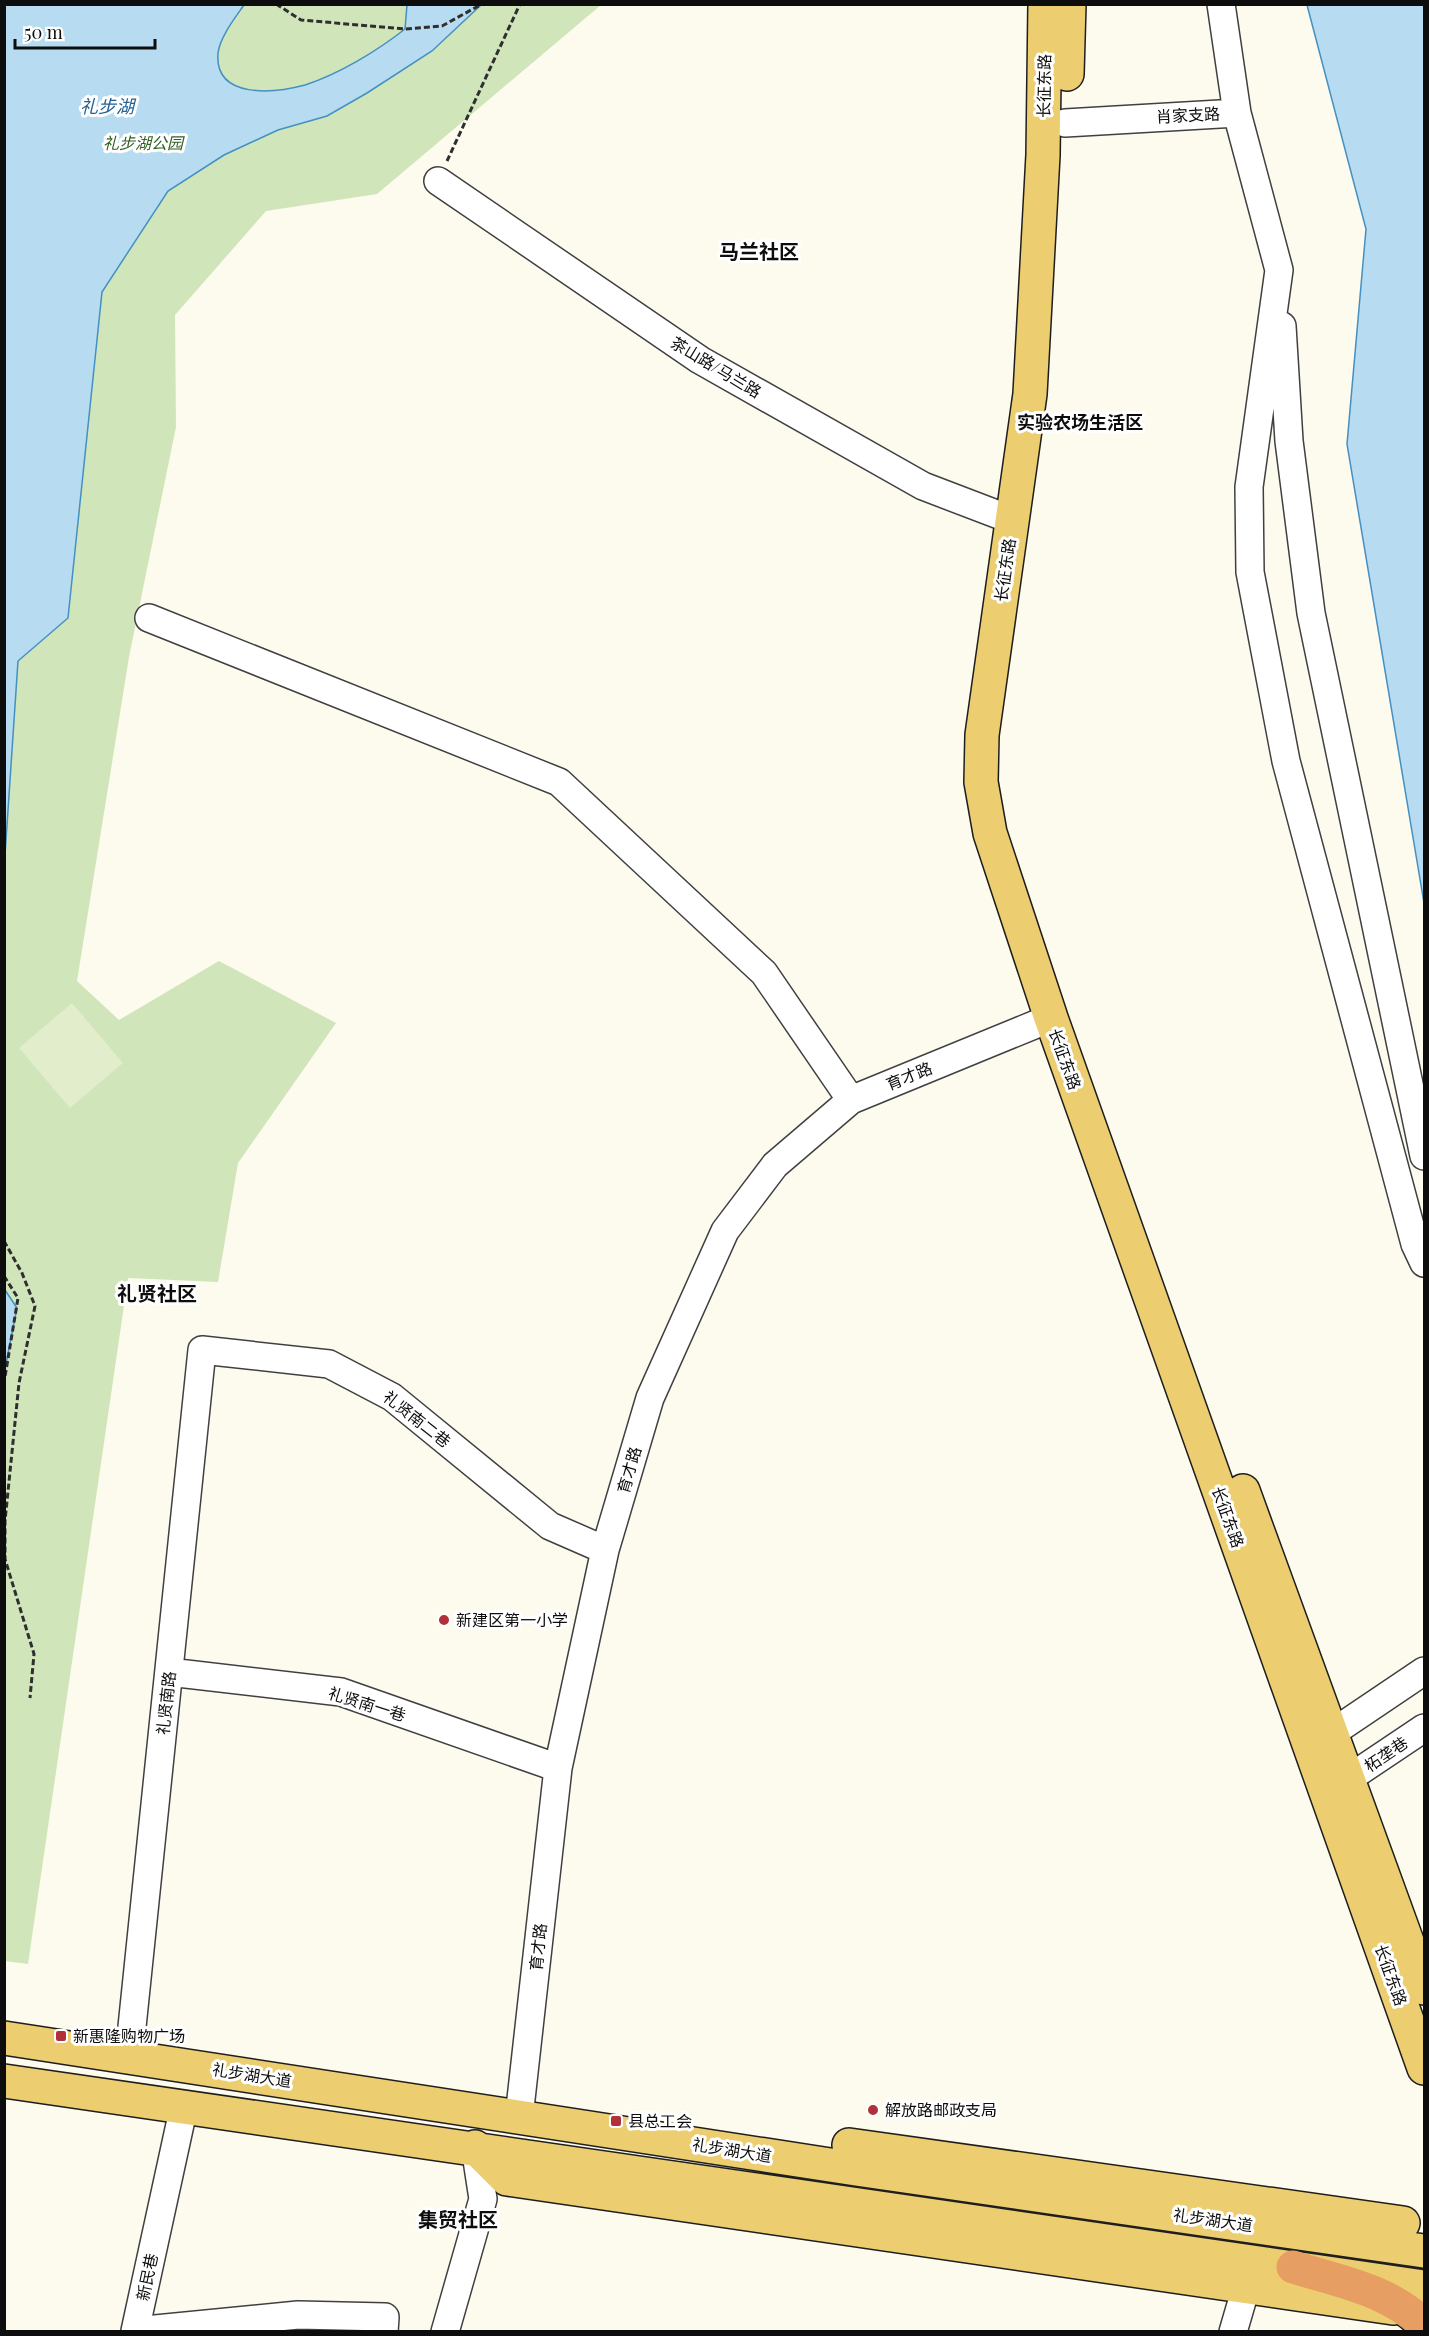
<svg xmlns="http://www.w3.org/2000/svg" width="1429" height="2336" font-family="'Playfair Display','Noto Sans SC',serif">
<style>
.green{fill:#d1e5bb}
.pitch{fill:#e1edcb}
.water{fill:#b7dbf0;stroke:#4490c1;stroke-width:1.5}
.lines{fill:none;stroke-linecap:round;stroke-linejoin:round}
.minor-casing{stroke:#404040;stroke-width:30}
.major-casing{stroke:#1e1e1e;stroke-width:36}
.highway-casing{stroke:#1e1e1e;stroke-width:36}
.path{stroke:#2f2f2f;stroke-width:3;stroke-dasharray:6 3;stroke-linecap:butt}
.minor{stroke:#fff;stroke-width:27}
.major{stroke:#eccd6f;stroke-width:33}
.highway{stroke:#e79e62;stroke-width:33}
.poi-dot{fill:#b03138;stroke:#fff;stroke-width:2}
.labels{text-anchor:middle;stroke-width:6;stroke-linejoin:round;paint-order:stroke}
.street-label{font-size:16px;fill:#0d0d0d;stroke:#fff}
.park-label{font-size:16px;font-style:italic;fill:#305e23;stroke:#fff}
.poi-label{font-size:16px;fill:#0d0d0d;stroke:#fff;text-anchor:start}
.water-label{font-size:18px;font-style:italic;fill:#216293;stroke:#fff}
.neighbourhood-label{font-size:18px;font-weight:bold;fill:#0d0d0d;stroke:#fff}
.quarter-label{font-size:20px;font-weight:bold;fill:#0d0d0d;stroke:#fff}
</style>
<rect width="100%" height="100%" fill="#fdfaee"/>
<path class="green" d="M5 5H601L377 194 266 211 175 315 176 427 129 657 77 981 119 1020 219 961 336 1023 238 1163 218 1282 128 1278 28 1964 5 1961Z"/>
<path class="pitch" d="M72 1003 123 1063 70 1108 19 1048Z"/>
<path class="water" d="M5 4 244 5C235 18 220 37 218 53 214 100 275 93 305 85 339 74 377 51 405 29L407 5H481L432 51 367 93 327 116 278 130 224 155 168 191 102 292 68 618 18 661 5 855Z
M1307 5H1424V903L1347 444 1366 229Z
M5 1290 17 1308 5 1369Z"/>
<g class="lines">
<defs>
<path id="minor" d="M1237 113 1279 270 1249 487 1250 572 1286 761 1415 1244 1424 1263
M1065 123 1237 113 1221 4
M438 181 700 360 923 486 1012 520
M1282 326 1289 441 1311 613 1424 1156
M149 618 559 782 764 973 851 1100
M169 1672 341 1692 558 1768
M1332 1733 1424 1671
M1348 1779 1424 1728
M129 2056 202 1350 329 1364 392 1397 550 1526 605 1550
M184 2106 135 2331 298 2315 385 2317 384 2332
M519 2117 558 1768 605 1550 650 1398 725 1231 775 1165 851 1100 1051 1018
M445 2332 483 2199 475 2147
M1233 2332 1247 2284"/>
<path id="major" d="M1045 4 1043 155 1030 394 982 735 981 782 990 833 1051 1018 1424 2068
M1067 74 1069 4
M1243 1491 1424 1988
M4 2038 856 2169 1424 2251
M4 2081 1424 2287
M849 2145 1403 2223
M475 2147 507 2179 1393 2308"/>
<path id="highway" d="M1293 2267C1338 2281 1390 2290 1424 2325"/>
</defs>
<use href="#minor" class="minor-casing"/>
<use href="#major" class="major-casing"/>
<use href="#highway" class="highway-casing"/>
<path class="path" d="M276 4 301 20 405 29 442 26 482 4
M447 161 520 4
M4 1241 22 1273 35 1306 19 1383 5 1521V1559L34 1654 30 1698
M4 1276 18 1298 4 1383"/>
<use href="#minor" class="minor"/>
<use href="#major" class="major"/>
<use href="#highway" class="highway"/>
</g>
<g class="poi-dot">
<circle cx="444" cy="1620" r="6"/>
<rect x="55" y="2030" width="12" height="12" rx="3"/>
<circle cx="873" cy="2110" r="6"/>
<rect x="610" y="2115" width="12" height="12" rx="3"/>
</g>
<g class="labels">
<g class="street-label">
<text transform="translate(1044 86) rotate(-89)" y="6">长征东路</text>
<text transform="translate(1188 115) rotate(-3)" y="6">肖家支路</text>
<text transform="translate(716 367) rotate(31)" y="6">茶山路/马兰路</text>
<text transform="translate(1005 570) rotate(-82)" y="6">长征东路</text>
<text transform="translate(1065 1059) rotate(70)" y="6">长征东路</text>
<text transform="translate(909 1076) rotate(-22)" y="6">育才路</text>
<text transform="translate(417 1419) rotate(38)" y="6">礼贤南二巷</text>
<text transform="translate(629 1470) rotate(-74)" y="6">育才路</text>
<text transform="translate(1228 1517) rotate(70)" y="6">长征东路</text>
<text transform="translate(166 1703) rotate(-84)" y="6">礼贤南路</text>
<text transform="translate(367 1704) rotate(17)" y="6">礼贤南一巷</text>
<text transform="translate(1386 1754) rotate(-34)" y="6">柘垄巷</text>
<text transform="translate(538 1947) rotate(-84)" y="6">育才路</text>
<text transform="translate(1391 1975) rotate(70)" y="6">长征东路</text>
<text transform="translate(252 2075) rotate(9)" y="6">礼步湖大道</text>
<text transform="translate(732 2150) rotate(9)" y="6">礼步湖大道</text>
<text transform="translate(1213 2220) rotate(8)" y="6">礼步湖大道</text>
<text transform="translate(147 2277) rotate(-78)" y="6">新民巷</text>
</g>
<g class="park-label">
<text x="143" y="149">礼步湖公园</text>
</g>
<g class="poi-label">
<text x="456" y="1626">新建区第一小学</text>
<text x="73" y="2042">新惠隆购物广场</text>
<text x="885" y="2116">解放路邮政支局</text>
<text x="628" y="2127">县总工会</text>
</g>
<g class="water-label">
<text x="107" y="113">礼步湖</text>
</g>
<g class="neighbourhood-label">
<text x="1080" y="429">实验农场生活区</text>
</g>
<g class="quarter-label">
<text x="759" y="259">马兰社区</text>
<text x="157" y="1301">礼贤社区</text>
<text x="458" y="2227">集贸社区</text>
</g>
</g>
<rect width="1429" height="2336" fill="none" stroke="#0d0d0d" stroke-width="12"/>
<path d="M15 39v9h140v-9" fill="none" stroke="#0d0d0d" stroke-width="3"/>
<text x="24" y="39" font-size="18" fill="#0d0d0d" stroke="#ffffff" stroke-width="4.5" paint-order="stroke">50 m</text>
</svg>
